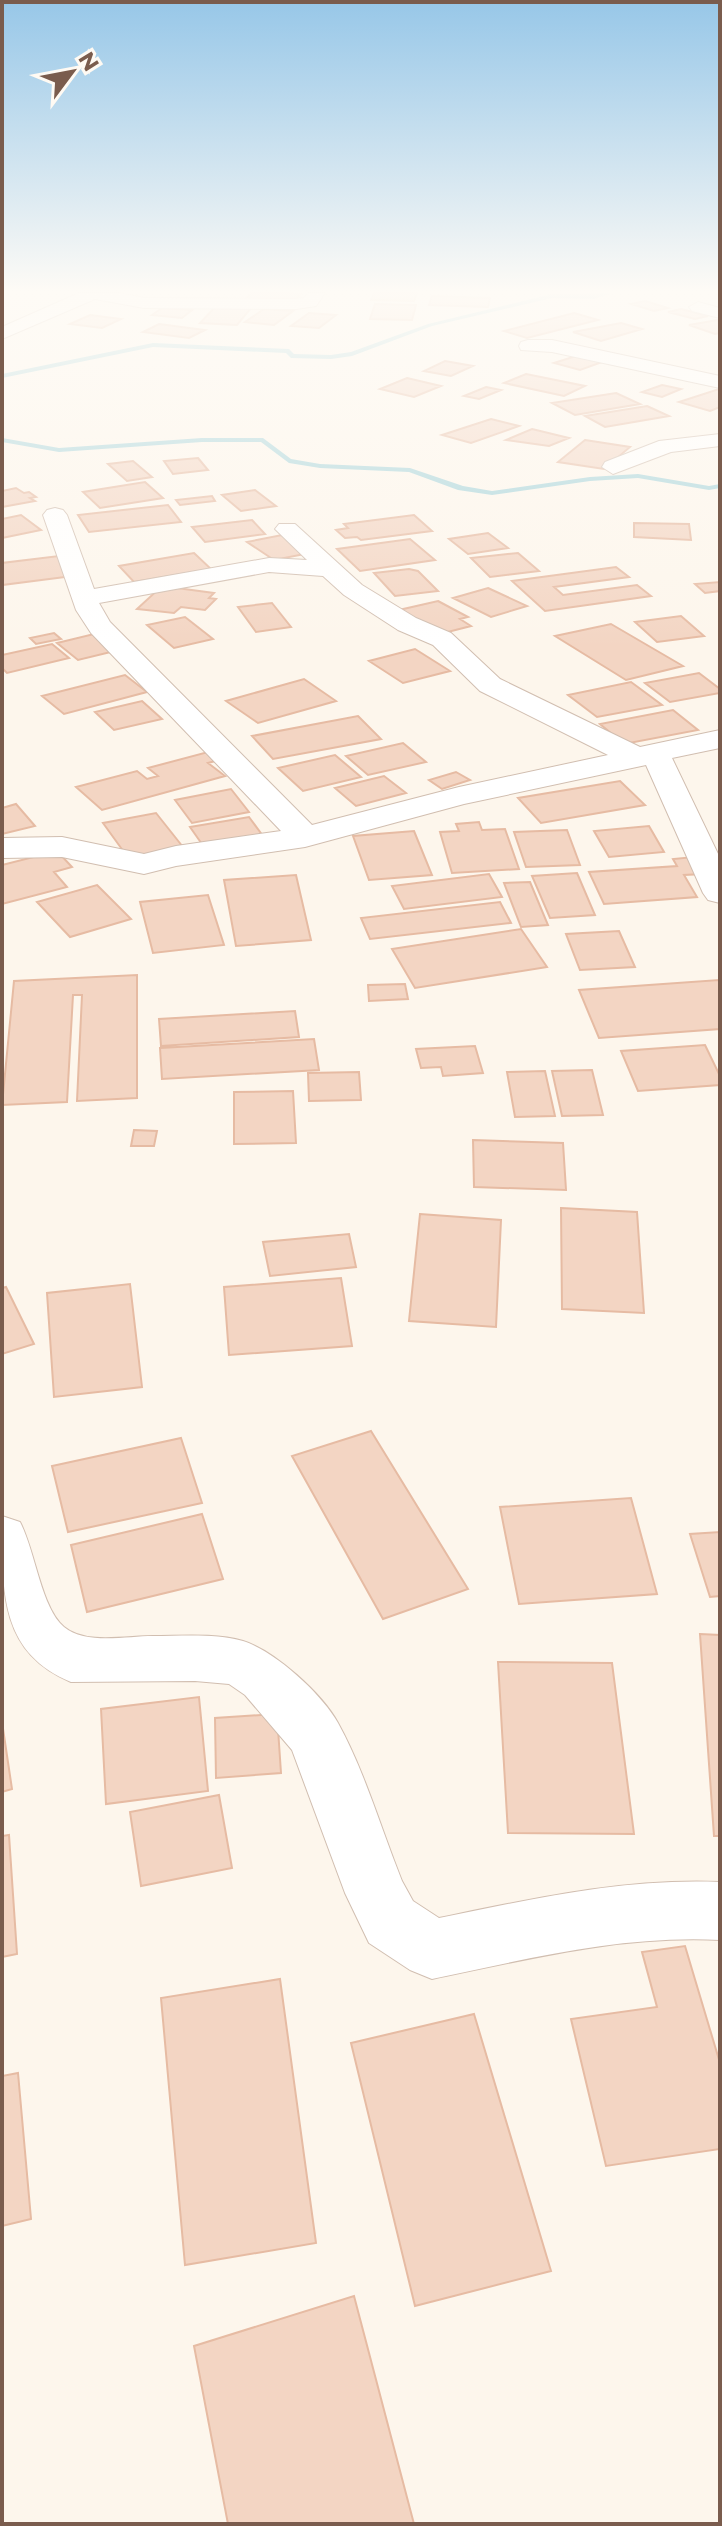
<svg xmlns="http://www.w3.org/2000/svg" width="722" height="2526" font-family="Montserrat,sans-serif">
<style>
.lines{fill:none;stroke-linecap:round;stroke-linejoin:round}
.stream{fill:#a5d3da;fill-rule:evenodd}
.building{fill:#f3d5c3;stroke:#e6bba3;stroke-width:2}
.minor-casing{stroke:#d1beb0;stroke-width:2}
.minor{fill:#fff;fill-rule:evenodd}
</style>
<rect width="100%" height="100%" fill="#fdf6ec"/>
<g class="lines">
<path class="stream" d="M602 293H612L594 299 552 298 432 326 352 356 331 359 291 358 286 353 153 347 2 378V374L153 343 289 349 294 354 331 355 351 352 428 324 552 294Z
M2 438 59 448 202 438H263L291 459 320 464 410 468 463 486 492 491 590 477 638 474 709 486 720 484V488L709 490 638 478 590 481 492 495 458 490 409 472 320 468 289 463 261 442H202L59 452 2 442Z"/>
</g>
<path class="building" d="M251 293H281L301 294 295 301 246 299Z
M374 293H417L414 301 371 300Z
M432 296 490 298 488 307 429 305Z
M645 301 668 308 654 311 631 304Z
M375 304 416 305 412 320 370 319Z
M216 306 252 307 237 325 200 323Z
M162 308 192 310 182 318 152 315Z
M264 309 293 311 274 325 245 322Z
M681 309 708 316 695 319 668 312Z
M309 313 336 315 319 328 291 326Z
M574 313 598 320 527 338 504 331Z
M90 315 121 319 102 328 70 324Z
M718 320 720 333 715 334 689 325Z
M621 323 642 329 601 341 573 332Z
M159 324 205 330 189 338 143 332Z
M579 355 605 361 580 370 554 363Z
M445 361 473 366 451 376 424 371Z
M526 374 585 386 564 396 504 383Z
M407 378 441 386 414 397 380 389Z
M662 385 681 389 662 397 642 392Z
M486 387 501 390 479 399 464 396Z
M719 389 720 407 710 411 679 402Z
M616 393 640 404 575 415 552 403Z
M647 406 669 416 605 427 585 416Z
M491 419 519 426 471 443 442 435Z
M532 429 569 438 549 446 506 440Z
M585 440 630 447 604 469 558 462Z
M198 458 208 470 173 474 164 461Z
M133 461 152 477 127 481 108 464Z
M145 482 163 498 100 508 83 492Z
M16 488 24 493 29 492 36 497 30 498 35 501 2 507V491Z
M255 490 276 506 241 511 222 495Z
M212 496 215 501 180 505 176 500Z
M168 505 181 522 89 532 78 515Z
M21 515 41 530 2 538V519Z
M414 515 432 531 361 540 357 537 345 538 336 530 348 528 344 524Z
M252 520 265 534 205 542 192 527Z
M634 523 689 524 691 540 634 537Z
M488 533 508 548 468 554 449 539Z
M282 535 310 553 274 560 247 542Z
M410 539 435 560 360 571 337 549Z
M194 553 211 569 134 582 119 566Z
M518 553 539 571 490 577 471 558Z
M59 556 73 576 2 585V563Z
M616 567 629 577 554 587 563 595 637 585 651 596 545 611 512 581Z
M409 569 418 571 438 591 395 596 374 573Z
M720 582V591L705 593 695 584Z
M162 586 214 593 209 598 216 599 205 610 181 607 174 613 137 609Z
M488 588 527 606 491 617 453 598Z
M438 601 468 617 460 619 471 626 440 634 399 610Z
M272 603 291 627 256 632 238 607Z
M681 616 704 636 657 642 635 622Z
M185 617 213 639 174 648 147 625Z
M611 624 683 666 626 680 555 636Z
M54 633 61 639 36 644 30 638Z
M98 633 119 650 78 660 57 643Z
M52 644 69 658 7 673 2 668V655Z
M415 649 450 671 403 683 369 661Z
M699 673 720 689V693L670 702 645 683Z
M125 675 147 692 64 714 42 696Z
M304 679 336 701 258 723 226 701Z
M631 682 662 705 597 717 568 695Z
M142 701 162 719 114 730 95 712Z
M673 710 698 730 624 744 600 724Z
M358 716 381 739 273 759 252 736Z
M403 743 426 762 368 775 346 756Z
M208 752 219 760 208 763 225 776 102 810 76 787 137 771 147 779 158 776 148 768Z
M335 755 361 777 303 791 278 768Z
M456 772 470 780 442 789 429 780Z
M384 776 406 793 356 806 335 788Z
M620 781 645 805 541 823 518 798Z
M231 789 249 812 192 823 175 800Z
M16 804 35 826 2 834V808Z
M156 813 183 847 129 859 103 823Z
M249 817 263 836 204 847 190 827Z
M479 822 482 830 505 829 519 869 452 873 440 832 459 831 456 824Z
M649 826 664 852 609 857 594 831Z
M567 830 580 865 526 867 514 832Z
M414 831 432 875 369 880 353 836Z
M57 851 72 867 54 872 67 887 2 904V865Z
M694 857 703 874 684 875 697 897 604 904 589 872 677 866 673 859Z
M577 873 595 915 550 918 532 876Z
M489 874 502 897 404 909 392 886Z
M296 875 311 940 236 946 224 880Z
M530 882 548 925 521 927 504 883Z
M97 885 131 919 70 937 37 902Z
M208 895 224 945 153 953 140 902Z
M500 902 511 923 370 939 361 918Z
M521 929 547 967 415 988 392 949Z
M619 931 635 967 580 970 566 934Z
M137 975V1098L77 1101 82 995H73L67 1102 2 1105 14 981Z
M719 980 720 1029 599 1038 579 990Z
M405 984 408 999 369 1001 368 985Z
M295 1011 299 1037 161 1046 159 1019Z
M314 1039 319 1070 162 1079 160 1048Z
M705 1045 720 1076V1085L638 1091 621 1051Z
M475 1046 483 1073 443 1076 441 1067 421 1068 416 1049Z
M592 1070 603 1115 562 1116 552 1071Z
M545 1071 555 1116 515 1117 507 1072Z
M359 1072 361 1100 309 1101 308 1073Z
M293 1091 296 1143 234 1144V1092Z
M134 1130 157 1131 154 1146H131Z
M473 1140 563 1143 566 1190 474 1187Z
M561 1208 637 1212 644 1313 562 1309Z
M420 1214 501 1220 496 1327 409 1321Z
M349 1234 356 1267 270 1276 263 1242Z
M341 1278 352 1346 229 1355 224 1287Z
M130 1284 142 1387 54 1397 47 1293Z
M6 1287 34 1344 2 1354V1288Z
M371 1431 468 1589 383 1619 292 1456Z
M181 1438 202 1503 68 1532 52 1466Z
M631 1498 657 1594 519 1604 500 1507Z
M202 1514 223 1579 87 1612 71 1545Z
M720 1532V1596L710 1597 690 1534Z
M700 1634 720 1635V1836H714Z
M498 1662 612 1663 634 1834 508 1833Z
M199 1697 208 1791 106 1804 101 1709Z
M277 1714 281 1773 216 1778 215 1718Z
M2 1722 12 1789 2 1792Z
M219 1795 232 1868 141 1886 130 1812Z
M9 1835 17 1954 2 1957V1836Z
M685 1946 720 2063V2149L606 2166 571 2019 657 2007 642 1952Z
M280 1979 316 2243 185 2265 161 1998Z
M474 2014 551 2271 415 2306 351 2043Z
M18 2073 31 2219 2 2226V2076Z
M354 2296 414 2524H228L194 2346Z"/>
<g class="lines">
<defs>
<path id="minor" d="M79 293H119L144 298 296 299 304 298 308 293H325L316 306 296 309 144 308 95 299 2 339V327Z
M698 302 720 308V318L692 311 689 307Z
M528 340H552L720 376V388L552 352 521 350 519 346 521 342Z
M720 434V446L671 452 613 474 602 467 605 462 659 441Z
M55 508 63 510 67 515 94 589 269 558 307 560 275 529 279 524H295L362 585 416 618 451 633 500 679 640 747 720 730V748L672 758 720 858V903L708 900 703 893 646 765 464 804 305 847 176 866 144 874 62 857 2 858V838L62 837 144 854 176 846 281 831 91 633 76 610 43 515 47 510ZM269 572 323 576 344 595 398 630 433 645 480 691 608 755 459 787 312 825 110 622 99 603Z
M2 1516 20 1522C35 1550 41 1608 64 1627 85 1645 127 1636 153 1636 182 1636 215 1633 243 1641 275 1651 322 1694 338 1723 365 1772 381 1829 402 1881L413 1901 439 1918C532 1899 624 1878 720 1882V1940C621 1935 528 1959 432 1979L410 1970 369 1943 345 1893 292 1750 245 1695 229 1684 195 1681 71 1682C0 1652 2 1593 2 1516Z"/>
</defs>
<use href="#minor" class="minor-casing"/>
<use href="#minor" class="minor"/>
</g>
<linearGradient id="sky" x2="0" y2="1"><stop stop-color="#97c7e8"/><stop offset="0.45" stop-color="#fefbf6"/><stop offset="1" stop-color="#fefbf6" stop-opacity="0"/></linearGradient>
<rect width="722" height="647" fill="url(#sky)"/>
<rect width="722" height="2526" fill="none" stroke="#7a5c4d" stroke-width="8"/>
<g transform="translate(72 72) rotate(58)" stroke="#fffaf3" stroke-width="6" paint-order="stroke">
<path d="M0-6L14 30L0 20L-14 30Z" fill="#7a5c4d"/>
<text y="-12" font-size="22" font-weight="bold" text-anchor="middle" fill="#7a5c4d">N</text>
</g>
</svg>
